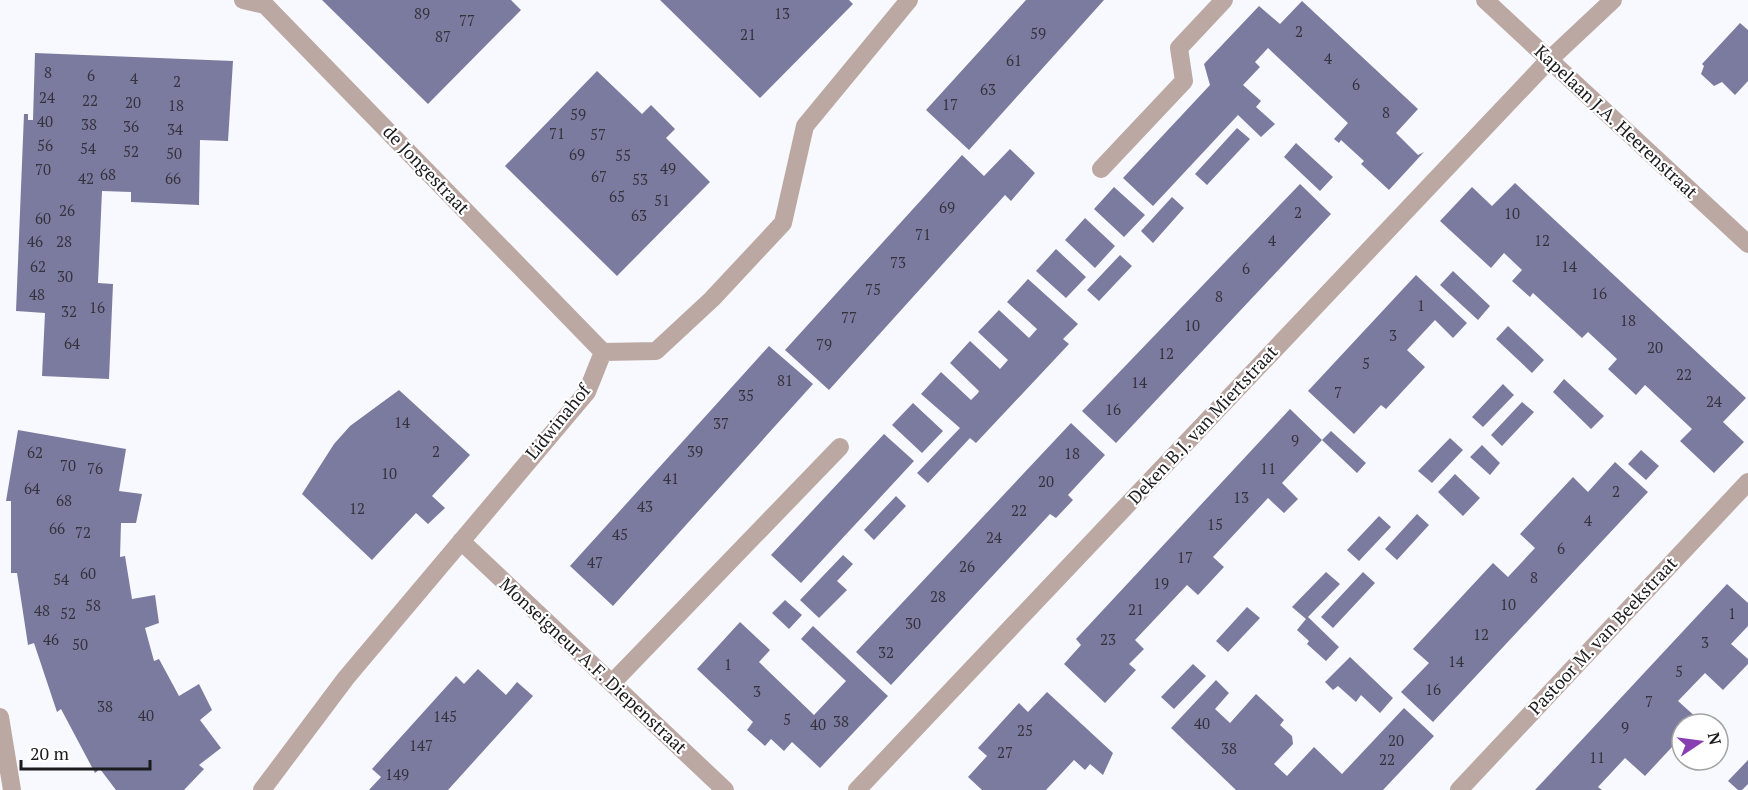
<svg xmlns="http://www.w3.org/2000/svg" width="1748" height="790" font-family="'PT Serif',serif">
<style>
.building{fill:#7b7b9f}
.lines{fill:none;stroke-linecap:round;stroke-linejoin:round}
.minor{stroke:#bca8a3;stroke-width:18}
.labels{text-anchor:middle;stroke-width:4.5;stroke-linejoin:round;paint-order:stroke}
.number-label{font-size:15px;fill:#33333e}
.street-label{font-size:18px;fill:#1b1b1d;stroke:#fff}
</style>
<rect width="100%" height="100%" fill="#f8f9fe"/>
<path class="building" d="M322 0H511L521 10 428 104Z
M660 0H849L853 4 760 98Z
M1026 0H1104L969 150 926 110Z
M1302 1 1418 109 1396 133 1418 155 1424 152 1389 190 1361 164 1364 161 1341 140 1339 143 1334 139 1348 123 1268 48 1255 62 1260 67 1243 85 1261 101 1256 107 1275 124 1261 137 1238 115 1153 206 1123 178 1210 85 1204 64 1259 6 1280 24Z
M1740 23 1748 30V81L1735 95 1722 82 1714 86 1701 74 1704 66 1702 64Z
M35 53 233 61 228 141 200 140 199 205 131 202V192L102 191 98 283 113 284 109 379 42 376 45 313 16 311 24 114H28V120H33Z
M597 71 642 114 651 105 675 129 666 138 710 182 617 276 505 166Z
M1237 128 1250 139 1207 185 1195 174Z
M1296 143 1333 177 1320 191 1284 157Z
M1010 149 1035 173 1011 201 1005 195 829 390 785 350 962 155 984 176Z
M1515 183 1746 398 1723 422 1744 442 1714 473 1680 441 1692 429 1645 385 1636 395 1608 369 1617 359 1588 332 1582 338 1533 293 1530 297 1512 281 1522 270 1504 253 1491 268 1440 221 1472 187 1492 206Z
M1300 184 1331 214 1116 443 1082 411Z
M1114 187 1145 215 1124 237 1094 209Z
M1172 197 1184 208 1153 243 1141 231Z
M1085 218 1115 246 1095 268 1065 240Z
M1056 249 1086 277 1066 298 1036 271Z
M1120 255 1132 266 1099 301 1087 290Z
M1453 271 1490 306 1478 320 1440 285Z
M1416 275 1467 323 1453 338 1435 320 1407 350 1425 367 1386 409 1381 405 1354 434 1308 391Z
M1028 279 1078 324 1063 339 1069 344 976 443 970 438 928 483 917 473 960 428 921 394 941 372 971 400 978 393 979 391 950 363 970 341 1000 369 1008 360 978 332 999 310 1029 338 1037 329 1007 302Z
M1508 326 1544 360 1532 373 1496 339Z
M769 346 813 384 613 606 570 566Z
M1564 379 1604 416 1591 429 1553 392Z
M1503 384 1514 395 1483 427 1472 417Z
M399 390 470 455 432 496 445 508 428 524 416 513 372 560 302 494 334 444 350 426Z
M1522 402 1534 412 1502 446 1491 435Z
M913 403 943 431 922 453 892 425Z
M1290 409 1322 440 1331 431 1366 463 1357 473 1322 440 1282 483 1298 499 1284 513 1268 498 1213 557 1224 567 1198 595 1187 585 1135 640 1144 649 1129 664 1136 670 1105 703 1064 664 1081 645 1076 639Z
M1071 423 1105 455 1068 495 1073 500 1056 518 1050 514 891 685 856 652Z
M18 430 126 449 119 491 142 494 136 523H121L120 557 125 556 132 599 155 595 159 623 145 628 154 661 159 659 179 696 199 684 212 710 200 720 221 748 199 765 204 769 184 790H116L100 769 95 773 61 709 57 712 34 643 28 645 17 573H11V501H6Z
M884 434 914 461 801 583 771 555Z
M1450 438 1463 450 1432 483 1418 471Z
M1482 445 1500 463 1490 475 1470 457Z
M1641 450 1659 466 1646 480 1628 464Z
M1615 462 1648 492 1433 722 1401 692 1429 663 1413 649 1493 563 1508 577 1535 548 1520 534 1573 477 1588 492Z
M1455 474 1480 498 1463 516 1438 492Z
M896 496 906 506 874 540 864 530Z
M1417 514 1429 525 1397 560 1385 549Z
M1379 516 1391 527 1359 561 1347 550Z
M843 555 853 564 837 581 847 590 819 618 800 600Z
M1326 572 1340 584 1308 617 1339 647 1326 661 1307 644 1309 641 1297 630 1306 619 1292 607Z
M1363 572 1375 583 1333 628 1321 617Z
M1727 584 1748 603V626L1731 644 1748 659V664L1723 690 1705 673 1678 701 1698 719 1693 724H1682V737L1672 747 1645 776 1625 758 1598 787 1602 790H1535Z
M785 600 802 615 789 629 772 613Z
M1247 607 1260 618 1228 652 1216 641Z
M740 622 770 650 759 662 814 715 846 681 801 639 813 626 888 696 820 768 792 742 784 751 771 739 765 746 747 730 753 722 697 669Z
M1350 657 1393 698 1380 713 1361 695 1356 702 1338 686 1333 690 1325 682Z
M1193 664 1206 676 1174 709 1161 697Z
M478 669 506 695 517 682 533 696 448 790H369L381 777 372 769 456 676 464 684Z
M1216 680 1229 693 1215 709 1230 723 1256 694 1284 720 1280 725 1292 736 1293 744 1274 764 1287 776 1314 747 1342 774 1404 708 1434 736 1383 790H1236L1171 728Z
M1047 692 1113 753 1103 775 1090 764 1085 770 1074 760 1046 790H982L968 777 987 756 978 748 1019 703 1028 712Z
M1748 760V784L1742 790H1738L1728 781Z"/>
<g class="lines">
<path class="minor" d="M243 0 265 5 603 352
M1485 0 1748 244
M1101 169 1184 81 1179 48 1224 0
M461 541 725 790
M612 683 840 447
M0 717 12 790
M262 790 346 678 587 392 603 352 656 351 712 299 783 223 805 126 909 0
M857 790 1549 60 1613 0
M1459 790 1748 482"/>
</g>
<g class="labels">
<g class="number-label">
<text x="422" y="19">89</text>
<text x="782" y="19">13</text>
<text x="467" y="26">77</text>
<text x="1299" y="37">2</text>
<text x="1038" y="39">59</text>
<text x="748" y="40">21</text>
<text x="443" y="42">87</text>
<text x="1328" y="64">4</text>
<text x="1014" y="66">61</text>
<text x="48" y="78">8</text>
<text x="91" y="81">6</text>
<text x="134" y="84">4</text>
<text x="177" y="87">2</text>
<text x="1356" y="90">6</text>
<text x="988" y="95">63</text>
<text x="47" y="103">24</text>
<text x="90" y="106">22</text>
<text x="133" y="108">20</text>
<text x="950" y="110">17</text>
<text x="176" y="111">18</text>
<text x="1386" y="118">8</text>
<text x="578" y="120">59</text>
<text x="45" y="127">40</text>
<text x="89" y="130">38</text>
<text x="131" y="132">36</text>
<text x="175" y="135">34</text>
<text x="557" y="139">71</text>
<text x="598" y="140">57</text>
<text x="45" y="151">56</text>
<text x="88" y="154">54</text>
<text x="131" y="157">52</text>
<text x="174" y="159">50</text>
<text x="577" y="160">69</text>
<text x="623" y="161">55</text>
<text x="668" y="174">49</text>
<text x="43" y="175">70</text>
<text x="108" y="180">68</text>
<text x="599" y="182">67</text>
<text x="86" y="184">42</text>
<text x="173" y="184">66</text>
<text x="640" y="185">53</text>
<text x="617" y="202">65</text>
<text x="662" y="206">51</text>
<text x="947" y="213">69</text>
<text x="67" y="216">26</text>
<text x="1298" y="218">2</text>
<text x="1512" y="219">10</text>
<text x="639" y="221">63</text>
<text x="43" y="224">60</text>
<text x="923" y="240">71</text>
<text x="1272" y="246">4</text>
<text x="1542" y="246">12</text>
<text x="35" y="247">46</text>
<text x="64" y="247">28</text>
<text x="898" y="268">73</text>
<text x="38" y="272">62</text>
<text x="1569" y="272">14</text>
<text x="1246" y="274">6</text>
<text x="65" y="282">30</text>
<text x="873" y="295">75</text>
<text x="1599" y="299">16</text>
<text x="37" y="300">48</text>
<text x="1219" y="302">8</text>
<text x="1421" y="311">1</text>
<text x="97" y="313">16</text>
<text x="69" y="317">32</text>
<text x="849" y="323">77</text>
<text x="1628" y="326">18</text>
<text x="1192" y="331">10</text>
<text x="1393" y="341">3</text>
<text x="72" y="349">64</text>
<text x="824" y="350">79</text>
<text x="1655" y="353">20</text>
<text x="1166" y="359">12</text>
<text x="1366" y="369">5</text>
<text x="1684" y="380">22</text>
<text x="785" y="386">81</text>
<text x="1139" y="388">14</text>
<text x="1338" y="398">7</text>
<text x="746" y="401">35</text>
<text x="1714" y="407">24</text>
<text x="1113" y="415">16</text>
<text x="402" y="428">14</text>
<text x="721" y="429">37</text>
<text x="1295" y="446">9</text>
<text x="436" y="457">2</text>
<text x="695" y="457">39</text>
<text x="35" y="458">62</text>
<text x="1072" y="459">18</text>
<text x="68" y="471">70</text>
<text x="95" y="474">76</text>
<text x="1268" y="474">11</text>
<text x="389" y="479">10</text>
<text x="671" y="484">41</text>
<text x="1046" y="487">20</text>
<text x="32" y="494">64</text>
<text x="1616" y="497">2</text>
<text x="1241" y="503">13</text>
<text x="64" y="506">68</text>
<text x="645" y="512">43</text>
<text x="357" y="514">12</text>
<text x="1019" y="516">22</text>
<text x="1588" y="526">4</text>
<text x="1215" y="530">15</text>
<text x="57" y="534">66</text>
<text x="83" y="538">72</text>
<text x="620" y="540">45</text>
<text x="994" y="543">24</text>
<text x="1561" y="554">6</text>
<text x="1185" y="563">17</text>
<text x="595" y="568">47</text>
<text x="967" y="572">26</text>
<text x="88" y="579">60</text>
<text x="1534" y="583">8</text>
<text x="61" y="585">54</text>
<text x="1161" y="589">19</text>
<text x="938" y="602">28</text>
<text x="1508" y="610">10</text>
<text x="93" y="611">58</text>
<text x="1136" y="615">21</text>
<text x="42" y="616">48</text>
<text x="68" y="619">52</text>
<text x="1732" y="619">1</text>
<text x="913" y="629">30</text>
<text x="1481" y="640">12</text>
<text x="51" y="645">46</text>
<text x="1108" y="645">23</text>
<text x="1705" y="648">3</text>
<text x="80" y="650">50</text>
<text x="886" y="658">32</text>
<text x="1456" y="667">14</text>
<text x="728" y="670">1</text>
<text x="1679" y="677">5</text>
<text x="1433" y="695">16</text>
<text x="757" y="697">3</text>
<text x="1649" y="707">7</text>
<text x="105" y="712">38</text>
<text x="146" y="721">40</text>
<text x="445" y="722">145</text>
<text x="787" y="725">5</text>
<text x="841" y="727">38</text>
<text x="1202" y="729">40</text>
<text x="818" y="730">40</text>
<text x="1625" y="733">9</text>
<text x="1025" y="736">25</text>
<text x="1396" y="746">20</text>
<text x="421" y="751">147</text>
<text x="1229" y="754">38</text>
<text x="1005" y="758">27</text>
<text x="1597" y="763">11</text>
<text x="1387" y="765">22</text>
<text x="397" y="780">149</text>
</g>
<g class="street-label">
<text transform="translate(1616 122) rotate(43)" y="6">Kapelaan J.A. Heerenstraat</text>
<text transform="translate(426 170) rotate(46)" y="6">de Jongestraat</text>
<text transform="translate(558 422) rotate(-51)" y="6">Lidwinahof</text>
<text transform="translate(1203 425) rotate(-47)" y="6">Deken B.J. van Miertstraat</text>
<text transform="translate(1603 636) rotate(-47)" y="6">Pastoor M. van Beekstraat</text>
<text transform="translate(593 666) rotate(43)" y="6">Monseigneur A.F. Diepenstraat</text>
</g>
</g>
<g transform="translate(1700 742) rotate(77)"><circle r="28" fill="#ffffff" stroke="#a4a4a5" stroke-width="1.5"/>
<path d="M0-4.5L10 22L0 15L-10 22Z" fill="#883fb1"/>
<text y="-9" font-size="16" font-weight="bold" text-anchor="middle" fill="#1b1b1d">N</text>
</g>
<path d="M21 760v9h129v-9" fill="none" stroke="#1b1b1d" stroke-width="3"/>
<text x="30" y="760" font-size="18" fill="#1b1b1d" stroke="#ffffff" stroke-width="4.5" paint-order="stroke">20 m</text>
</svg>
